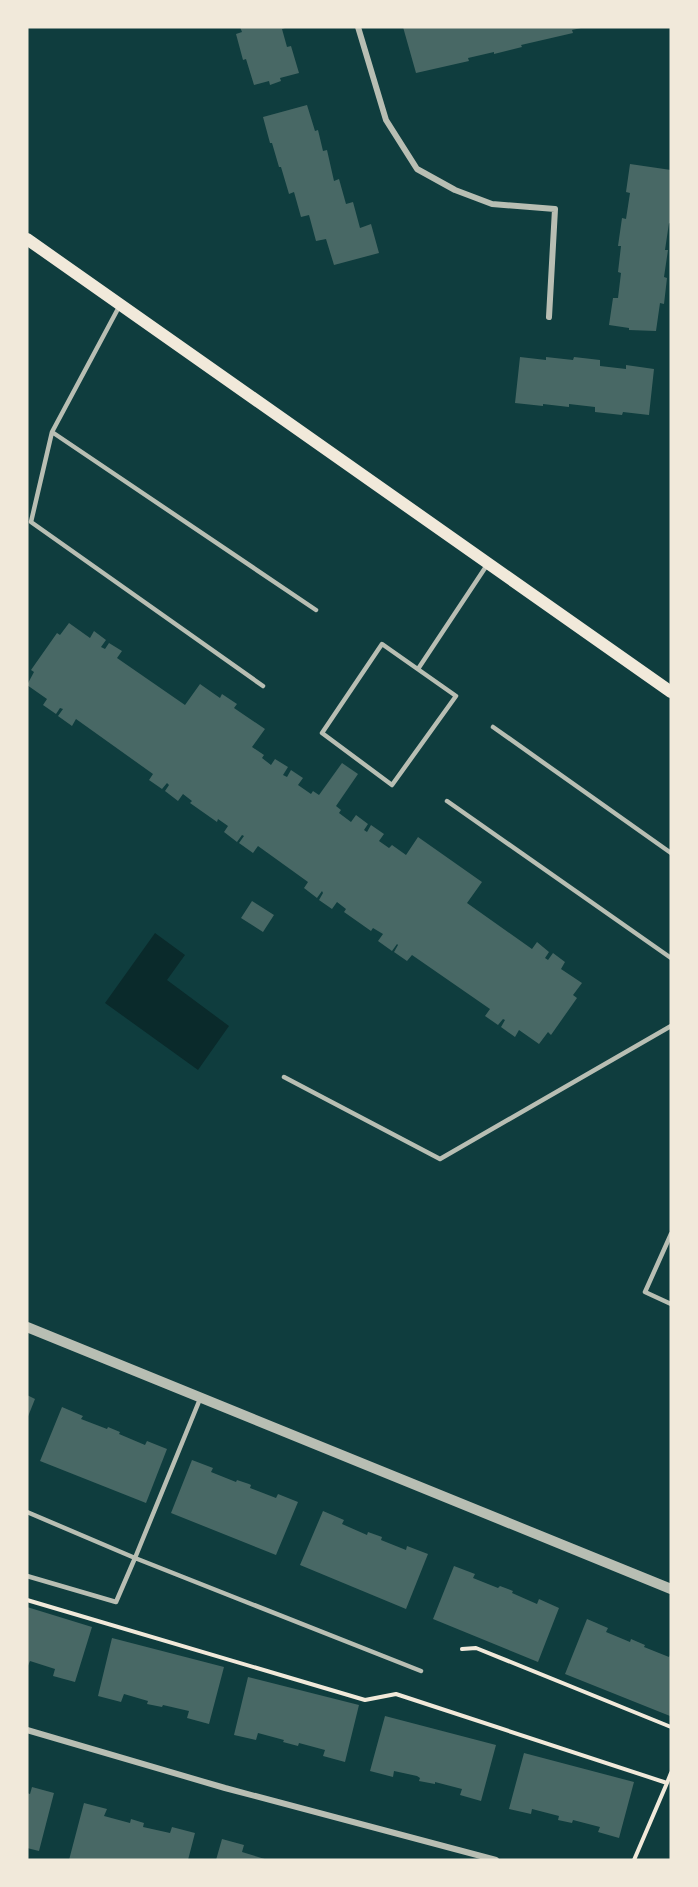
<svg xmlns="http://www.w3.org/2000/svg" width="698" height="1887" font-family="Lora,serif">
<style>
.water{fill:#0a2a2b}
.building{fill:#486865}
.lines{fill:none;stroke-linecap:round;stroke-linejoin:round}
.path{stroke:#f1e9da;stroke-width:4}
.service{stroke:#b8beb3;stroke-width:4.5}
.minor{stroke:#b8beb3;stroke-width:6}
.tertiary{stroke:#b8beb3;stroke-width:10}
.secondary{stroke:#f1e9da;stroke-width:12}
</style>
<rect width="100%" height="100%" fill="#0f3d3e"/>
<path class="water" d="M155 933 185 955 167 980 229 1026 198 1070 105 1003Z"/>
<path class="building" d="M240 27H288L282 29 287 47 291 46 299 73 280 78 281 81 270 85 269 81 254 85 246 59 243 60 236 34 242 32Z
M403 27H581V28L572 30 573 33 521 45 522 47 494 54V52L468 58 469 61 416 73Z
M307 105 315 131 318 130 323 151 327 150 334 181 339 179 346 204 353 202 360 228 371 224 379 253 334 265 326 239 316 241 309 215 301 217 294 192 289 194 281 167H279L272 143H270L263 117Z
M630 164 671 170V224L669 223 665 250H668L664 277 667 278 664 304 660 303 656 331 629 330V328L609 325 613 298H618L621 273 618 272 621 246H618L622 218 626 219 630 193 626 192Z
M520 357 546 360V357L573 360 574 357 600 360V366L626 369V365L654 369 649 415 623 412 622 415 595 412V407L569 404V407L543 404V406L515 403Z
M69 623 90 638 94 631 106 640 101 647 105 649 109 643 122 651 117 658 185 705 200 684 220 698 222 694 237 704 234 708 265 729 252 747 264 755 262 758 271 765 275 759 288 767 283 775 287 777 291 770 303 778 298 785 311 794 313 791 319 795 342 763 358 774 336 806 341 810 339 813 351 822 356 815 368 824 364 830 367 832 371 825 384 834 379 841 389 848 392 845 406 855 418 837 482 882 467 903 532 949 537 942 549 952 545 958 548 960 553 953 565 962 561 969 582 983 573 995 577 998 551 1035 548 1032 539 1044 519 1030 515 1037 501 1027 505 1020 503 1019 498 1025 485 1016 490 1009 412 955 407 961 394 952 398 945 397 944 392 951 378 941 383 934 373 928 371 931 344 912 346 909 337 902 332 909 319 900 323 893 322 891 317 898 304 888 308 882 258 846 253 853 239 843 244 836 242 835 237 842 224 832 228 826 218 819 217 822 190 803 192 801 183 794 178 801 165 791 169 785 167 783 162 789 149 780 153 774 76 719 72 726 58 716 63 709 60 708 56 714 43 705 47 699 27 685 34 672 31 670 57 633 60 635Z
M252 901 274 915 263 932 241 918Z
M27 1395 35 1399 27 1419Z
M62 1407 83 1416 81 1419 107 1429 108 1427 120 1432 119 1434 145 1445 147 1441 167 1449 146 1503 40 1461Z
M192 1460 213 1468 211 1472 236 1482 237 1480 249 1484 251 1485 250 1488 276 1498 278 1494 298 1502 276 1555 171 1513Z
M323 1511 344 1520 342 1524 367 1535 368 1532 382 1537 381 1540 406 1550 407 1546 428 1554 406 1609 300 1565Z
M454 1566 475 1574 473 1578 498 1588 500 1586 513 1591 512 1593 537 1604 539 1599 559 1608 538 1662 433 1619Z
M27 1607 92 1627 75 1682 53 1676 55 1669 30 1661 27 1668Z
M587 1619 608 1628 606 1632 630 1642 631 1639 645 1645 644 1647 669 1657 671 1653V1712L670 1716 565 1674Z
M112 1638 224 1667 209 1724 187 1718 189 1711 163 1705 162 1707 147 1704 148 1701 124 1694 121 1702 98 1696Z
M248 1677 359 1705 345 1762 323 1756 325 1750 299 1743 298 1746 283 1742 284 1740 258 1733 256 1740 234 1735Z
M385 1716 496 1745 481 1801 460 1795 462 1789 435 1782V1784L419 1781 420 1778 417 1776 394 1771 393 1777 370 1771Z
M524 1753 634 1782 619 1838 598 1832 600 1827 573 1820 572 1823 558 1820 559 1816 532 1809 531 1814 509 1809Z
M32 1787 54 1793 39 1851 27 1848V1793L30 1794Z
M84 1803 107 1809 104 1816 130 1823 131 1819 144 1823 143 1827 170 1833 172 1827 195 1833 188 1860H69Z
M222 1839 244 1845 242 1852 268 1860H216Z"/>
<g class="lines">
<path class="path" d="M27 1600 365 1700 396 1694 667 1783 634 1860
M462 1649 476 1648 671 1727
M667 1783 671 1773"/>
<path class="service" d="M120 305 52 432 316 610
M52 432 31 522 263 686
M382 644 456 696 392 785 322 733Z
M418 669 487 565
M493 727 671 853
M447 801 671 958
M284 1077 440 1159 671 1026
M671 1234 645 1292 671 1304
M27 1512 135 1558 200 1399
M27 1576 116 1602 135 1558 421 1671"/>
<path class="minor" d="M358 27 386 120 417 169 455 190 492 204 555 209 549 317
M27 1730 225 1788 496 1860"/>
<path class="tertiary" d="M27 1327 671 1589"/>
<path class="secondary" d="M27 239 671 692"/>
</g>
<rect width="698" height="1887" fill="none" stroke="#f1e9da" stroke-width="57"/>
</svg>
